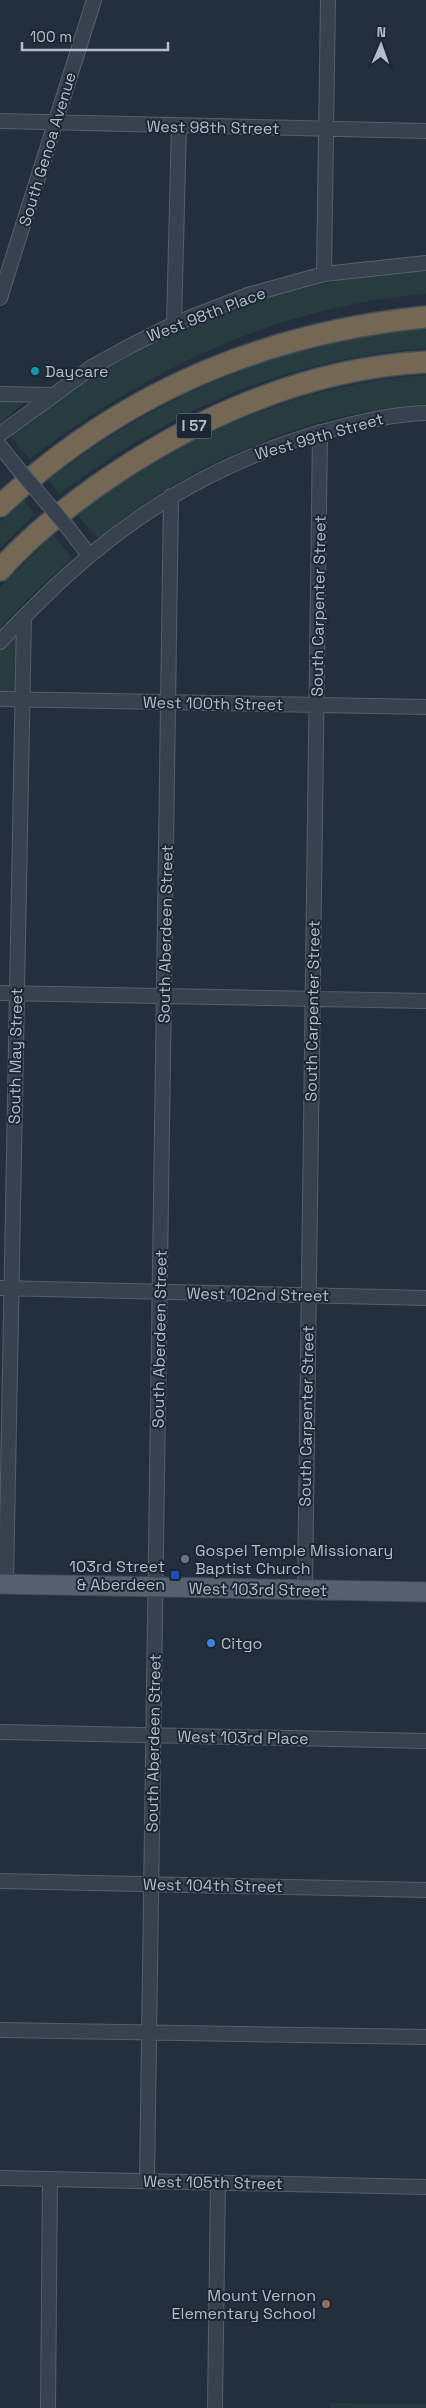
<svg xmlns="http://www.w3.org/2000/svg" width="426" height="2408" font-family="'Space Grotesk',sans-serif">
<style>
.green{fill:#263c3f}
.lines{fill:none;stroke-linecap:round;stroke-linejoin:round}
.minor-casing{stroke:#565f6c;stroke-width:16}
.major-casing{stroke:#414a57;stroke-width:21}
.highway-casing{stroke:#434c59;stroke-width:24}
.minor{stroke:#38414e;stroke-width:14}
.major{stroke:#56606e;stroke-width:19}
.highway{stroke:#746855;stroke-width:21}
.minor-bridge-casing{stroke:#565f6c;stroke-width:16;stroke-linecap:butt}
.minor-bridge{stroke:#38414e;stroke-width:14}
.culture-dot{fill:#0f9aa8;stroke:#1d2633;stroke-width:2}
.worship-dot{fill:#6b7280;stroke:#1d2633;stroke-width:2}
.transit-dot{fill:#1a4fb4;stroke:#1d2633;stroke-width:2}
.shop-dot{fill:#3f7fe0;stroke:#1d2633;stroke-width:2}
.education-dot{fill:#8d6e63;stroke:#1d2633;stroke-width:2}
.labels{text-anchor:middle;stroke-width:4;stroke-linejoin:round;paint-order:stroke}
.shield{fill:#1d2633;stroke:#878f9c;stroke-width:1}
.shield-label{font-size:15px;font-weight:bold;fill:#b4bcc9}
.street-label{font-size:16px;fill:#b4bcc9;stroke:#1d2633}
.poi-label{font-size:16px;fill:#b4bcc9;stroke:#1d2633;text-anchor:start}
</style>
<rect width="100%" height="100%" fill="#242f3e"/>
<path class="green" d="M426 271V294C277 306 147 370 30 459L9 435C53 402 96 369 145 345 232 302 330 275 426 271Z
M426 329V348C284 359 172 410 59 494L48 480C157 396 287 338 426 329Z
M426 375V404C306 413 190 462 98 539L77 514C179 437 297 384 426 375Z
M0 400H24L25 402 0 423Z
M23 499 35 514 0 548V522Z
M53 535 72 558 38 589 0 628V587Z
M17 633V692L0 693V651Z
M331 2403 426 2404V2408H331Z"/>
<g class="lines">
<defs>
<path id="minor" d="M0 121 426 131
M324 274 328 0
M0 298 94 0
M174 324 179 126
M0 394 54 395 92 367 130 346 174 324 248 295 324 274 426 263
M0 434 54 395
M0 446 15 465
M69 529 89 555
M0 642C13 627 28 613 42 599 126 516 219 459 333 429 364 421 394 414 426 413
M0 699 426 707
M0 993 426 1001
M0 1288 426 1298
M6 1584 24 617
M305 1590 320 432
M0 1732 426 1741
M0 1881 426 1890
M0 2030 426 2037
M0 2178 426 2187
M147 2181 171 496
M48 2408 50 2179
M215 2408 218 2183"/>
<path id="major" d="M0 1584 426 1592"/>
<path id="highway" d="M0 506C119 394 264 333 426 317
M0 570C27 539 61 512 94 488 191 419 306 368 426 362"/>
</defs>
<use href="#minor" class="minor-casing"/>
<use href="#major" class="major-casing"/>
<use href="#highway" class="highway-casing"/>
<use href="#minor" class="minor"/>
<use href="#major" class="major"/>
<use href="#highway" class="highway"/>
<defs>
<path id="minor-bridge" d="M15 465 69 529"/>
</defs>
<use href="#minor-bridge" class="minor-bridge-casing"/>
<use href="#minor-bridge" class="minor-bridge"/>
</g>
<circle class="culture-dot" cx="35" cy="371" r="5"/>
<circle class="worship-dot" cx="185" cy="1559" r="5"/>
<rect class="transit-dot" x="170" y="1570" width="10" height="10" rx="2.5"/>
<circle class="shop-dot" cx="211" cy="1643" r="5"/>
<circle class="education-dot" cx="326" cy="2304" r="5"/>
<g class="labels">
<rect class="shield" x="176.5" y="413.5" width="35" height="25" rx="4"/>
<g class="shield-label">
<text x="194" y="431">I 57</text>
</g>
<g class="street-label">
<text transform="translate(213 127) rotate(1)" y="6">West 98th Street</text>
<text transform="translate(47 149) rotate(-73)" y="6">South Genoa Avenue</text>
<text transform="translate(206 314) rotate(-21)" y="6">West 98th Place</text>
<text transform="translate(319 436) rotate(-16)" y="6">West 99th Street</text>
<text transform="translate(318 606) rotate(-89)" y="6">South Carpenter Street</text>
<text transform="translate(213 703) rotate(1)" y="6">West 100th Street</text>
<text transform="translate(165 934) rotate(-89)" y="6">South Aberdeen Street</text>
<text transform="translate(312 1011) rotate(-89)" y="6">South Carpenter Street</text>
<text transform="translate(15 1056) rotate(-89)" y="6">South May Street</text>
<text transform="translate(258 1294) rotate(1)" y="6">West 102nd Street</text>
<text transform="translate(159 1339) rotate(-89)" y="6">South Aberdeen Street</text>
<text transform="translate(306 1416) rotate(-89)" y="6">South Carpenter Street</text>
<text transform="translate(258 1589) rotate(1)" y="6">West 103rd Street</text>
<text transform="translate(243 1737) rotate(1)" y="6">West 103rd Place</text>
<text transform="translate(153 1743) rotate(-89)" y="6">South Aberdeen Street</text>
<text transform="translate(213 1885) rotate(1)" y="6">West 104th Street</text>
<text transform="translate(213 2182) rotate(1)" y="6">West 105th Street</text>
</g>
<g class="poi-label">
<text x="45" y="377">Daycare</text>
<text x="195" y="1556">Gospel Temple Missionary<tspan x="195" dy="18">Baptist Church</tspan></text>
<text x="165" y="1572" text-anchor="end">103rd Street<tspan x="165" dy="18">&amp; Aberdeen</tspan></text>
<text x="221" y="1649">Citgo</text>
<text x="316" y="2301" text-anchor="end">Mount Vernon<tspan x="316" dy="18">Elementary School</tspan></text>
</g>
</g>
<g transform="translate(381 45) rotate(2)" stroke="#1d2633" stroke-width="4" paint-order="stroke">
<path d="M0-4L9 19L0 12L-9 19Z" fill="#b4bcc9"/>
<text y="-8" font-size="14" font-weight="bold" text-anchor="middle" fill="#b4bcc9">N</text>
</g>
<path d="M22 42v8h146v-8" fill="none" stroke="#b4bcc9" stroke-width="2.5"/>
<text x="30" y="42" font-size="15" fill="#b4bcc9" stroke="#1d2633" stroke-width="4" paint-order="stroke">100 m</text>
</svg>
